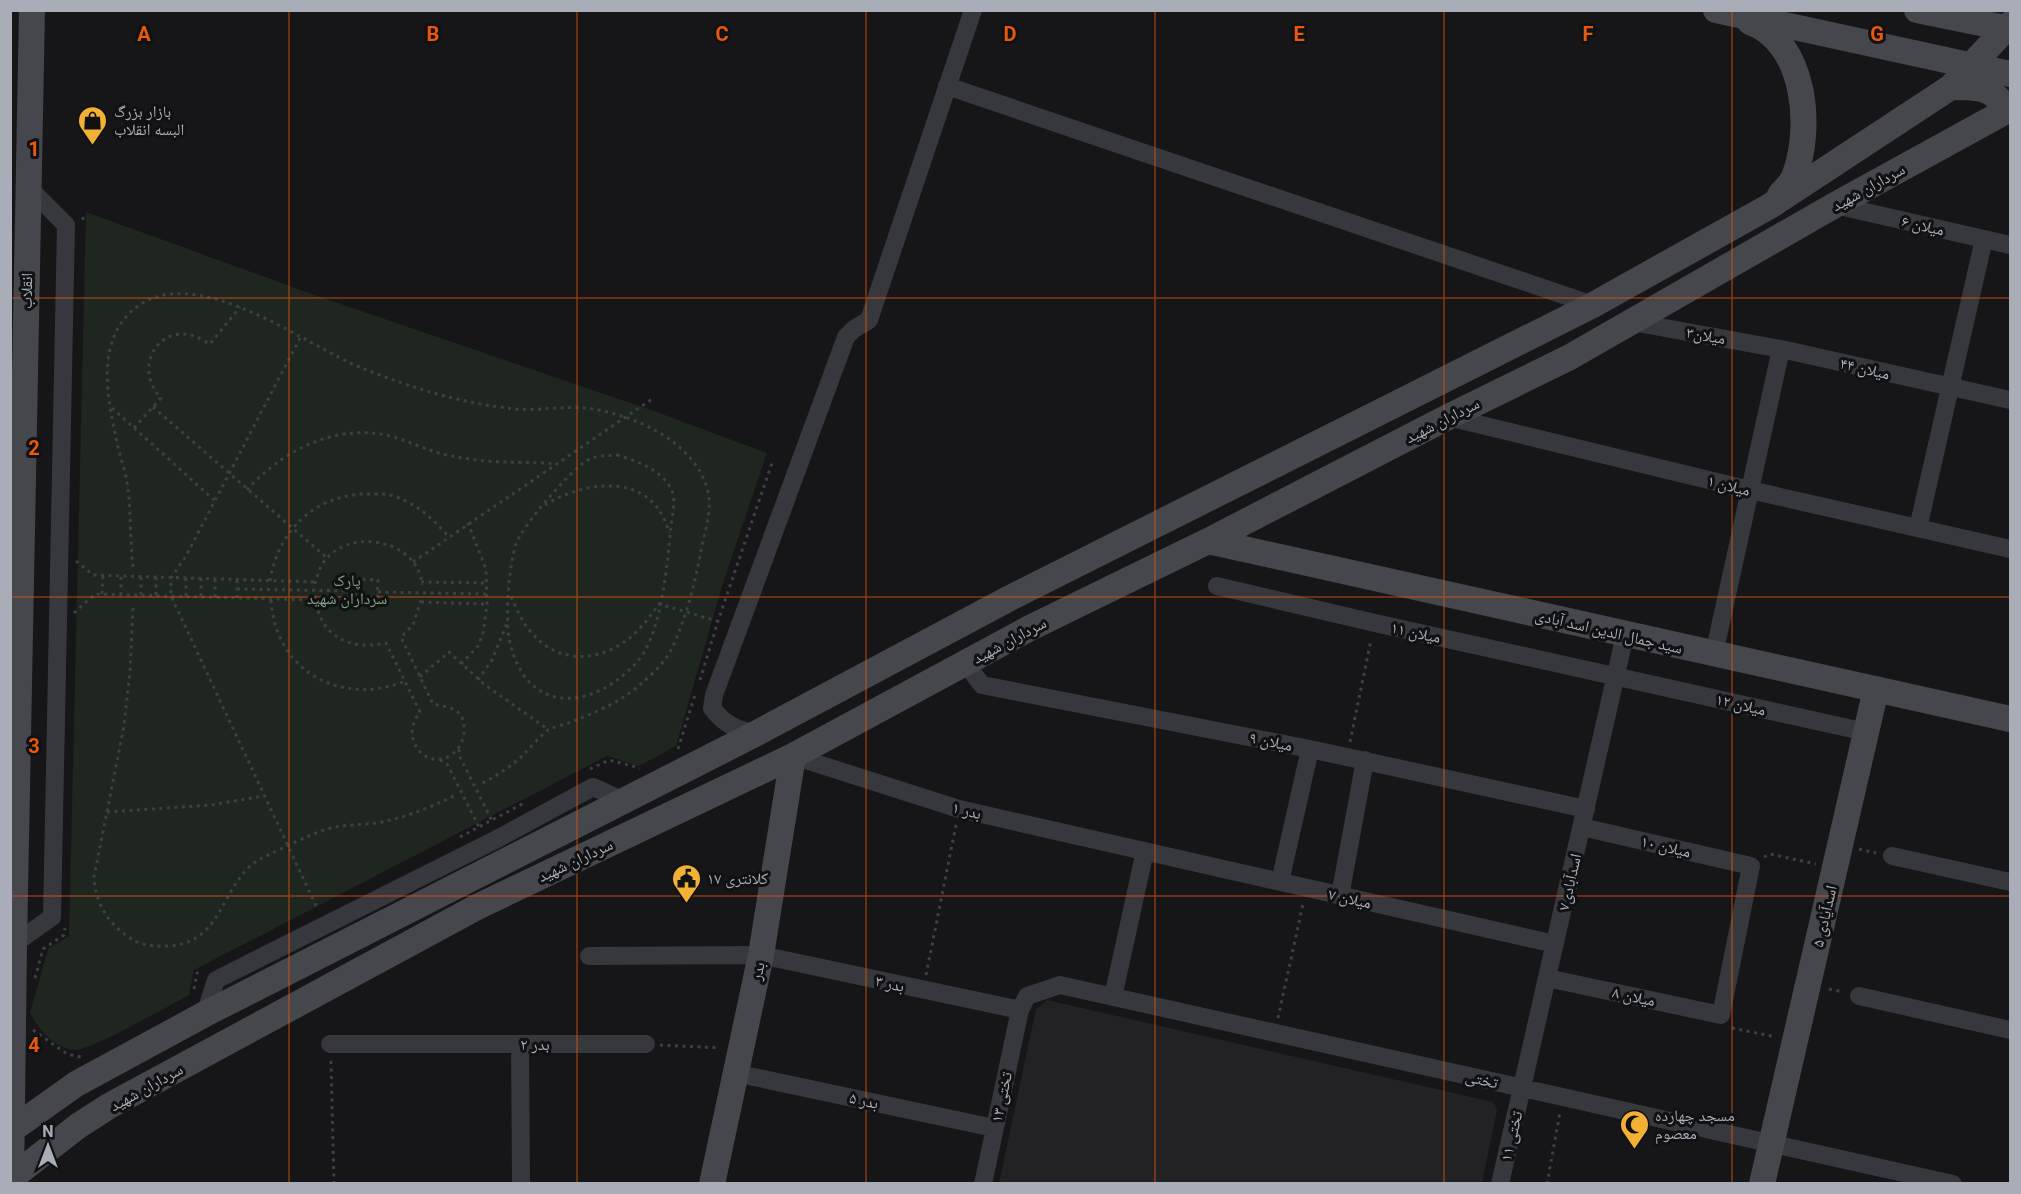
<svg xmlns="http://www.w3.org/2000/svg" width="2021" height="1194" font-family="Roboto,'Noto Naskh Arabic',sans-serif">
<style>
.built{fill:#222225}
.green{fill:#1e261f}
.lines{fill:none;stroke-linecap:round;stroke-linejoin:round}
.path{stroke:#3d3f44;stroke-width:3;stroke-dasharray:3 4.5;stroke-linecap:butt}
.street{stroke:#37383d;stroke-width:18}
.secondary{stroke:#45474d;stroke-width:26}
.grid{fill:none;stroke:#e8590c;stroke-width:1.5;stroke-opacity:0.55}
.labels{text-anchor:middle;stroke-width:6;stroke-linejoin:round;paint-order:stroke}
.poi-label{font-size:16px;fill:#a8adb8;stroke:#111113;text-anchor:start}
.street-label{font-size:16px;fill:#a8adb8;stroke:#111113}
.park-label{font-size:16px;fill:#7fa381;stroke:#111113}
.grid-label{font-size:20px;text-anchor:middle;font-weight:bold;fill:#e8590c;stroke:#111113;stroke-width:6;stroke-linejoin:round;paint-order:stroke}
</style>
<rect width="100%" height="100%" fill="#161618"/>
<path class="built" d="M1047 1000 1493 1102 1497 1110 1482 1183H999L1036 1009Z"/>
<path class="green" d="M86 212 323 298 654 411 767 453 723 583 676 746 639 766 607 756 194 970 189 995C170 1005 90 1051 75 1050 55 1049 38 1029 30 1013L48 949 69 936Z"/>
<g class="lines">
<path class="path" d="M83 220V213
M300 338 186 556 171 578V596L318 910
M153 407 327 558
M112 408 214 500
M134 428 161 398C132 367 159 322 197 337 201 339 206 342 210 344L240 307
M617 455C637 461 663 470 672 491 676 501 672 517 671 527 667 564 662 634 637 662 591 713 524 715 509 638 505 615 509 566 516 544 523 525 569 472 586 461 596 455 606 456 617 455Z
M247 490C281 452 333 424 386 435 408 440 429 452 451 456 469 459 488 462 506 462 523 463 540 462 557 464
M545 505C588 479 654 472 669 533
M76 561 93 575 316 582
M413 562 652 399
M133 567C130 541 131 515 128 489 126 471 119 455 116 438 107 396 96 341 134 309 195 259 304 345 362 368 409 387 457 402 507 408 533 412 559 406 585 408 633 413 702 444 709 498 711 516 703 538 700 556 695 583 684 625 671 650 664 664 649 677 636 688 618 703 594 713 573 721 565 725 555 726 548 730 540 736 532 746 525 753 513 765 497 776 482 783
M141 577V595
M156 577V596
M186 578V597
M201 578V597
M215 579V598
M355 579 378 580 377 603H355Z
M237 580V598
M270 581C278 531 314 496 364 494 375 494 387 493 397 497 418 505 433 519 448 536
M421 582 487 583
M315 584C317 576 320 566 326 559 353 527 419 541 422 585
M237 589 355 591
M378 592 488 594
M102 594 103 575
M121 595V576
M315 596C319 636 349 651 386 643L420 712C413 721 410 731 414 742 427 774 467 758 464 726 464 721 462 716 459 713 453 707 441 706 433 704L401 637 413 625 422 597
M511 597C517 609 522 623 532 633 556 662 594 663 624 642 638 633 649 618 659 604L717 621
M271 600C275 671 341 707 405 681
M421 602 487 604
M133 608 130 672 124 726 94 877C95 901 107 923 129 937 139 945 151 946 163 946 227 947 219 878 264 857 284 848 311 833 331 828 346 824 362 825 377 823 404 818 429 808 454 796
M74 613 95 594 315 600
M461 664 478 646 483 634 487 604 486 569 468 523
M420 677 449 652 485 685 549 730
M478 680 492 660 507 623
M700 680 718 621 773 460
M1350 742 1371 640
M459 749 460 757 492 821
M678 749 695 695
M440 760 447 764 479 827
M590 769 609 760 640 768
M107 812 211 805 263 796
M460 837 526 802
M1859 849 1876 853
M1764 857 1770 854 1816 864
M926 975 956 825
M35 978 43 949 64 935 65 928
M194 989 197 973 201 971
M1829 989 1843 992
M1278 1018 1303 904
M1732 1028 1776 1037
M33 1030 67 1054 81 1057
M660 1045 720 1048
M331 1061 334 1184
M1547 1184 1560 1112"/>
<path class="street" d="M947 86 1593 305
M1835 205 2010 245
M1632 322 1781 349 2010 400
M1448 417 1750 490 2010 549
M1918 528 1984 239
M1217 586 1375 623 1866 732
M1714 654 1781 349
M965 663 982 685 1310 749 1586 809
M757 733C737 731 724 724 712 708L714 695 846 337 854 329 869 320 973 10
M793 756 959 809 1555 944
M1892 856 2010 882
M1280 882 1310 749
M1340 896 1365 760
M14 944 52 917 66 225 28 187
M589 956 761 955 1020 1010
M1547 978 1721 1015 1751 866 1582 827
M1859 996 2010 1030
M1113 997 1145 851
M205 1014 216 980 497 839 593 787 624 801
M330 1044H646
M520 1044 521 1184
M735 1073 994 1128
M983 1184 1020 1010 1027 996 1060 985 1953 1184
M1500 1184 1625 635"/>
<path class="secondary" d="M1716 10 2010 74
M1917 10 2010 29
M1750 22C1806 42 1813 129 1794 177 1791 184 1785 189 1780 195
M1951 87C1976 87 1995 86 2006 111
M1208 541 2010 719
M10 1131 76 1084 205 1014 757 733 1010 598 1593 305 1770 206 1951 87 2010 24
M10 1179 78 1126 109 1106 477 907 793 756 1030 628 1208 541 1448 417 1570 357 1835 205 2006 111 2010 106
M11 1184 14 944 32 10
M712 1184 761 955 793 756
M1762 1184 1876 689"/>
</g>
<path class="grid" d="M289 10V1184M577 10V1184M866 10V1184M1155 10V1184M1444 10V1184M1732 10V1184M10 298H2010M10 597H2010M10 896H2010"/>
<defs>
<symbol id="shop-pin" viewBox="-11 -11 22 30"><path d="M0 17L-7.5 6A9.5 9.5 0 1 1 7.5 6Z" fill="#f2b134" stroke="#111113"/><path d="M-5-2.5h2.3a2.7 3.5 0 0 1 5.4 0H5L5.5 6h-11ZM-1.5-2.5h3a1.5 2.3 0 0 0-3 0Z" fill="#111"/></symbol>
<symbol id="civic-pin" viewBox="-11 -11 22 30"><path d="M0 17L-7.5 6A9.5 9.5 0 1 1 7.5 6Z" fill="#f2b134" stroke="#111113"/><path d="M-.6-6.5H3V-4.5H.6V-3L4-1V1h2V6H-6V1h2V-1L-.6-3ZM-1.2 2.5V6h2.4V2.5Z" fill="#111"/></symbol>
<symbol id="mosque-pin" viewBox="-11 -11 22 30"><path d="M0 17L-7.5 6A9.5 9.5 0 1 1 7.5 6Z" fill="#f2b134" stroke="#111113"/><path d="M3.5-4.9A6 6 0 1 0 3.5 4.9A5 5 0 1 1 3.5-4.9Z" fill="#111"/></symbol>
</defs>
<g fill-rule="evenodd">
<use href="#shop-pin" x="76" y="104" width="33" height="45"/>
<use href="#civic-pin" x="670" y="862" width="33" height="45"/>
<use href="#mosque-pin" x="1618" y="1108" width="33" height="45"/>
</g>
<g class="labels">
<g class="poi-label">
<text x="114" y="117">بازار بزرگ<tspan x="114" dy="18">البسه انقلاب</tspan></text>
<text x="707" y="884">کلانتری ۱۷</text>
<text x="1655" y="1121">مسجد چهارده<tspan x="1655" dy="18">معصوم</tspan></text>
</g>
<g class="street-label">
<text transform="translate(1868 187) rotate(-29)" y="6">سرداران شهید</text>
<text transform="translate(1923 225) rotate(13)" y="6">میلان ۶</text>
<text transform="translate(26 291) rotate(-89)" y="6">انقلاب</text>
<text transform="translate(1706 335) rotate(10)" y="6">میلان۳</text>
<text transform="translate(1865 368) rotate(13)" y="6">میلان ۴۴</text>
<text transform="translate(1442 420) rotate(-27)" y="6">سرداران شهید</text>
<text transform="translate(1729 485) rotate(14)" y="6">میلان ۱</text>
<text transform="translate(1609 631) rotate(13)" y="6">سید جمال الدین اسد آبادی</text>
<text transform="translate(1416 632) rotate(12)" y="6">میلان ۱۱</text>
<text transform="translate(1009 640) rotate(-28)" y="6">سرداران شهید</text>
<text transform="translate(1741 704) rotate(13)" y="6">میلان ۱۲</text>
<text transform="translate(1271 741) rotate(11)" y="6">میلان ۹</text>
<text transform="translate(967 810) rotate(14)" y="6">بدر ۱</text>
<text transform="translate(1666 846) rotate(13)" y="6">میلان ۱۰</text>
<text transform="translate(575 860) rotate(-25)" y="6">سرداران شهید</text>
<text transform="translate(1569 882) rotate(-77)" y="6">اسدآبادی۷</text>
<text transform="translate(1350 898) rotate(13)" y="6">میلان ۷</text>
<text transform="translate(1824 916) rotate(-77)" y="6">اسدآیادی ۵</text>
<text transform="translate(757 971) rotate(-77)" y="6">بدر</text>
<text transform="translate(890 983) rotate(12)" y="6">بدر ۳</text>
<text transform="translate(1634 996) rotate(12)" y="6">میلان ۸</text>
<text x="535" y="1050">بدر ۲</text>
<text transform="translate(1482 1079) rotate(13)" y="6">تختی</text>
<text transform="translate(146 1087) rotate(-29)" y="6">سرداران شهید</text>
<text transform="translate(1001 1097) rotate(-78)" y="6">تختی ۱۳</text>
<text transform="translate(864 1100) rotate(12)" y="6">بدر ۵</text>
<text transform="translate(1511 1136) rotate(-77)" y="6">تختی ۱۱</text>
</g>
<g class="park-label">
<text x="347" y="586">پارک<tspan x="347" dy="18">سرداران شهید</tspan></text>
</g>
</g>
<g class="grid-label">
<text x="144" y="41">A</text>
<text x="433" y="41">B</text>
<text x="722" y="41">C</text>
<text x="1010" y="41">D</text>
<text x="1299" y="41">E</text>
<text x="1588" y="41">F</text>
<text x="1877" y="41">G</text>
<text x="34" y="156">1</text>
<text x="34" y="455">2</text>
<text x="34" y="753">3</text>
<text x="34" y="1052">4</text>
</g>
<rect width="2021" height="1194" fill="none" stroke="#a8adb8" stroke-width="24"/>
<g transform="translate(48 1146)" stroke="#111113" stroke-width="4.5" paint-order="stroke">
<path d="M0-4.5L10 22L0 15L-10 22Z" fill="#a8adb8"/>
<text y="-9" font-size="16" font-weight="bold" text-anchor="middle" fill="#a8adb8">N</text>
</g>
</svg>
